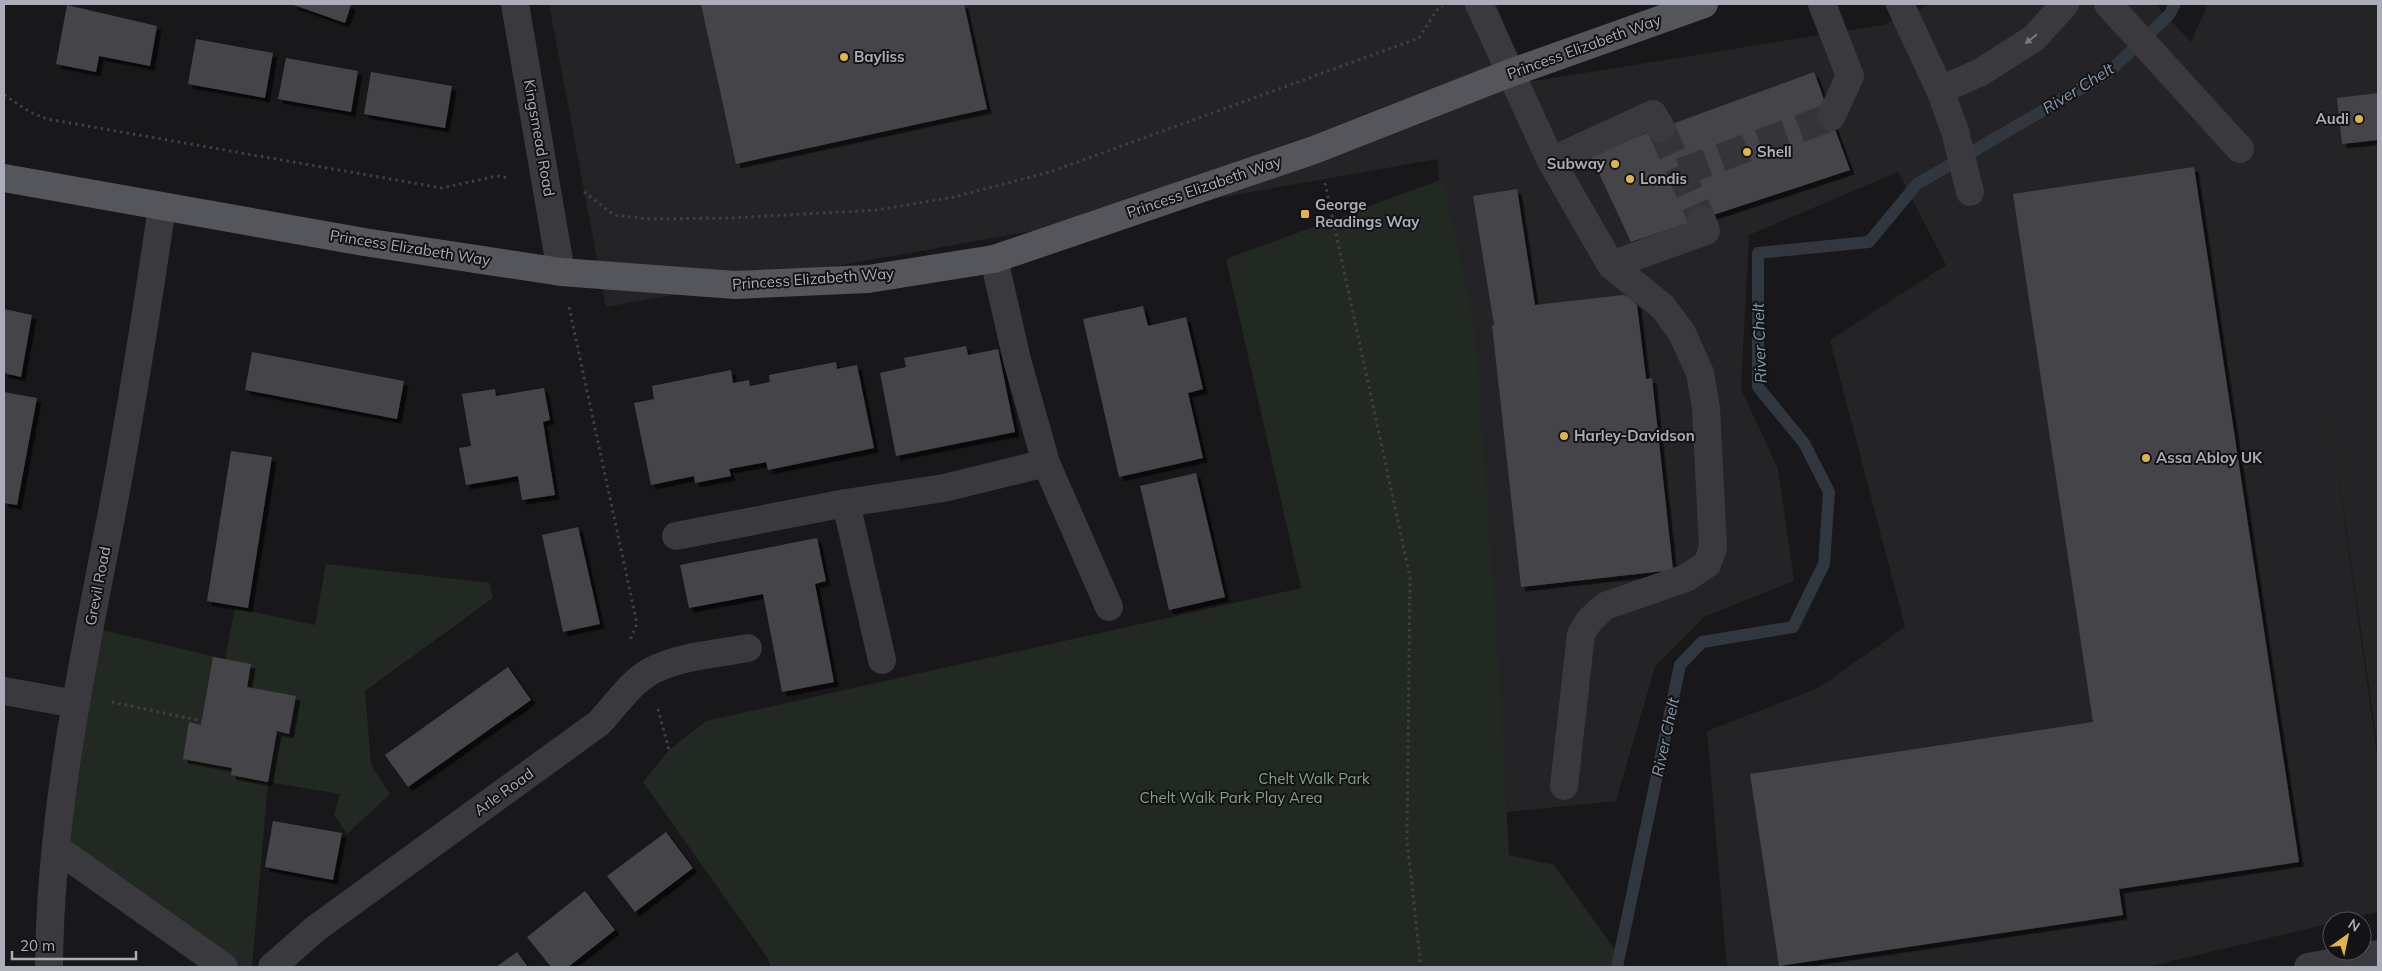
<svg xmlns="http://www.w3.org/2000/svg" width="2382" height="971" font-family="Mulish,sans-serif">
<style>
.built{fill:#242426}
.green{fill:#222923}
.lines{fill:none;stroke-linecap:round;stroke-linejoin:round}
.stream{stroke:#31373e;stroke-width:12}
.building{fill:#454549;filter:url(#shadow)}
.minor-tunnel{stroke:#353539;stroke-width:28;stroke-dasharray:28 14;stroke-linecap:butt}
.path{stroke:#3f4045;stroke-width:3;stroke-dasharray:2.5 4;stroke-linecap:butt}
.minor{stroke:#39393e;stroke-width:28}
.major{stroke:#55565c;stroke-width:28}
.oneway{fill:#787981}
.poi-dot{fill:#dfb44a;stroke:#131214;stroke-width:2}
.labels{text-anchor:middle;stroke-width:4;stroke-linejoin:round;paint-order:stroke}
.street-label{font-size:15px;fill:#abaeb8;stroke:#131214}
.poi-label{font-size:15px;font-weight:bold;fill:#abaeb8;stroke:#131214;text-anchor:start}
.park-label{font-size:15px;fill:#84a087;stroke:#131214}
.water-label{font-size:16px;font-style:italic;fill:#869aaf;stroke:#131214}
</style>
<defs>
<filter id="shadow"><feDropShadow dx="4.5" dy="4.5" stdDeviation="0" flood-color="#0009"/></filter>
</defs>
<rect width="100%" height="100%" fill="#181719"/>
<path class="built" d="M549 4H1496L1528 82 1883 25 1932 4H2155L2191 42 2208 4H2378V750L2329 409 2378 760V912L2332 921V923L2147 967H1727L1707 731 1818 688 1905 627 1830 340 1946 265 1898 172 1749 235 1741 389 1778 469 1794 581 1704 617 1655 667 1616 801 1507 812 1437 159 606 307Z"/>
<path class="green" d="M1443 179 1475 330 1498 653 1509 855 1554 865 1619 955 1617 967H771L767 957 643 782 669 750 706 721 1301 588 1226 259Z
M326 564 490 583 493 598 365 691 371 765 390 794 347 834 334 815 340 794 268 782 252 967H224L56 848 90 627 225 659 235 608 315 625Z"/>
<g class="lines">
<path class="stream" d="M1617 967 1680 665 1702 642 1793 627 1824 564 1829 492 1804 443 1758 387V253L1869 242 1917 184 2109 72 2169 15 2175 4"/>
</g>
<path class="building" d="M291 4H348L351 5 345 23Z
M701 4H964L987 109 736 164Z
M67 5 157 26 150 66 99 56 96 72 56 64Z
M196 39 273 53 265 98 188 84Z
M286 58 358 71 351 112 278 99Z
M371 72 452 86 445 128 364 114Z
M1814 72 1850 170 1631 242 1590 154Z
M2378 93V140L2342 144 2337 98Z
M2194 167 2299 862 2119 889 2123 915 1779 966 1750 774 2093 722 2013 194Z
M1517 189 1535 305 1623 295 1628 296 1637 305 1646 379 1652 378 1673 570 1521 587 1492 325H1494L1473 196Z
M1143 306 1148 326 1186 317 1203 389 1188 393 1203 458 1119 477 1083 319Z
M4 309 32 315 21 377 4 373Z
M966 346 968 355 998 349 1015 432 896 456 880 373 906 367 904 358Z
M252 352 404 381 397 419 245 390Z
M836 362 837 369 857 365 874 448 768 470 766 462 729 469 731 476 695 483 694 476 651 485 634 403 654 399 652 386 731 370 733 383 749 380 750 386 770 382 769 375Z
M544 388 550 420 543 422 555 495 522 500 518 476 466 485 459 448 471 446 462 394 495 389 496 396Z
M4 392 37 398 17 505 4 503Z
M231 451 272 457 248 608 207 601Z
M1196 473 1225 597 1169 610 1140 486Z
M578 527 600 624 563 632 542 535Z
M817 538 826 581 815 584 834 682 782 692 763 594 689 608 680 565Z
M213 657 251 664 247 687 296 696 289 734 277 731 268 782 231 775 232 768 183 759 189 722 201 725Z
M508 667 531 700 408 787 385 755Z
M273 821 342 833 333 880 265 867Z
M666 832 693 868 635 912 607 876Z
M585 891 615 930 568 967H551L527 937Z
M517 952 528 967H496Z"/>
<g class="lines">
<path class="minor-tunnel" d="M1661 128 1702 220
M1681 172 1831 117"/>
<path class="path" d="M4 95 30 112 47 119 442 188 497 176 509 178
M1325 183 1410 577 1407 841 1421 967
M584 192 614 215 649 219 732 218 877 210 954 197 1050 172 1419 38 1437 10 1443 7
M569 307 637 624 629 642
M112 702 202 721
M658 709 669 750"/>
<path class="minor" d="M515 4 561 272
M1479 4 1551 161 1611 265 1706 231 1702 220
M1822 4 1850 76 1831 117
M1900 4 1940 90 1955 131 1970 192
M2108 4 2240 149
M1940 90 1981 72 2034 38 2065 4
M1551 161 1653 114 1661 128
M994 259 1017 360 1046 463 1109 607
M846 503 882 660
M676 536 846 503 944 488 1046 463
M4 691 76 704
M1564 786 1581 634 1590 620 1605 606 1686 578 1707 564 1713 548 1706 408 1700 373 1682 333 1663 307 1611 265
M56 848 224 967
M49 967C50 814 83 662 112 512 131 411 147 309 162 207
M272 967 315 929 599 723C615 706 630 683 651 671 679 656 717 654 748 648
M2308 967 2378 954"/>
<path class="major" d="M4 178 364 242 561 272 735 285 868 279 994 259 1314 150 1510 73 1704 4"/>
</g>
<defs><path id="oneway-solid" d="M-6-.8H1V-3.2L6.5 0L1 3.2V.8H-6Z" transform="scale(1.25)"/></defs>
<use class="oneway" href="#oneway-solid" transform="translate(2031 39) rotate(142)"/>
<g class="poi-dot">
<circle cx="844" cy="57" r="5"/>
<circle cx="2359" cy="119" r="5"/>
<circle cx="1747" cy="152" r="5"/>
<circle cx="1615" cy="164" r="5"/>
<circle cx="1630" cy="179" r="5"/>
<rect x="1300" y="209" width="10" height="10" rx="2.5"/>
<circle cx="1564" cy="436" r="5"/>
<circle cx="2146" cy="458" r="5"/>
</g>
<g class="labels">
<g class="street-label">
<text transform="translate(1584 47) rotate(-20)" y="5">Princess Elizabeth Way</text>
<text transform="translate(539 138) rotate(80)" y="5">Kingsmead Road</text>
<text transform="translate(1204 187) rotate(-19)" y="5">Princess Elizabeth Way</text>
<text transform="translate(410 248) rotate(9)" y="5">Princess Elizabeth Way</text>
<text transform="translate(813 279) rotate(-4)" y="5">Princess Elizabeth Way</text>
<text transform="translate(98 586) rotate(-79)" y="5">Grevil Road</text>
<text transform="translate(504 792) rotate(-36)" y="5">Arle Road</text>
</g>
<g class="poi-label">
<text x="854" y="62">Bayliss</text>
<text x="2349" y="124" text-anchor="end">Audi</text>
<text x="1757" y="157">Shell</text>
<text x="1605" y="169" text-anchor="end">Subway</text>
<text x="1640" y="184">Londis</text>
<text x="1315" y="210">George<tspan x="1315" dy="17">Readings Way</tspan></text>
<text x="1574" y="441">Harley-Davidson</text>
<text x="2156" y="463">Assa Abloy UK</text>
</g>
<g class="park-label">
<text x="1314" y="784">Chelt Walk Park</text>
<text x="1231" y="803">Chelt Walk Park Play Area</text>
</g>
<g class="water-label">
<text transform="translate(2078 88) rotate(-32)" y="6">River Chelt</text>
<text transform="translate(1759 343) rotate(-92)" y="6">River Chelt</text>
<text transform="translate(1665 737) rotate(-78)" y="6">River Chelt</text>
</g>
</g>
<rect width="2382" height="971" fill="none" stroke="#abaeb8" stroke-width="10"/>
<g transform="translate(2347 936) rotate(33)"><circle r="24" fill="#131214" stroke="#505056"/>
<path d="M0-4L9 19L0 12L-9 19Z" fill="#dfb44a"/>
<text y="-8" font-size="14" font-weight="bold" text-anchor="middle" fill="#abaeb8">N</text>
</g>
<path d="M12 951v8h124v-8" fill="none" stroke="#abaeb8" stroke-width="2.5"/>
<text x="20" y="951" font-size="15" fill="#abaeb8" stroke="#131214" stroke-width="4" paint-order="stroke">20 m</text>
</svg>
